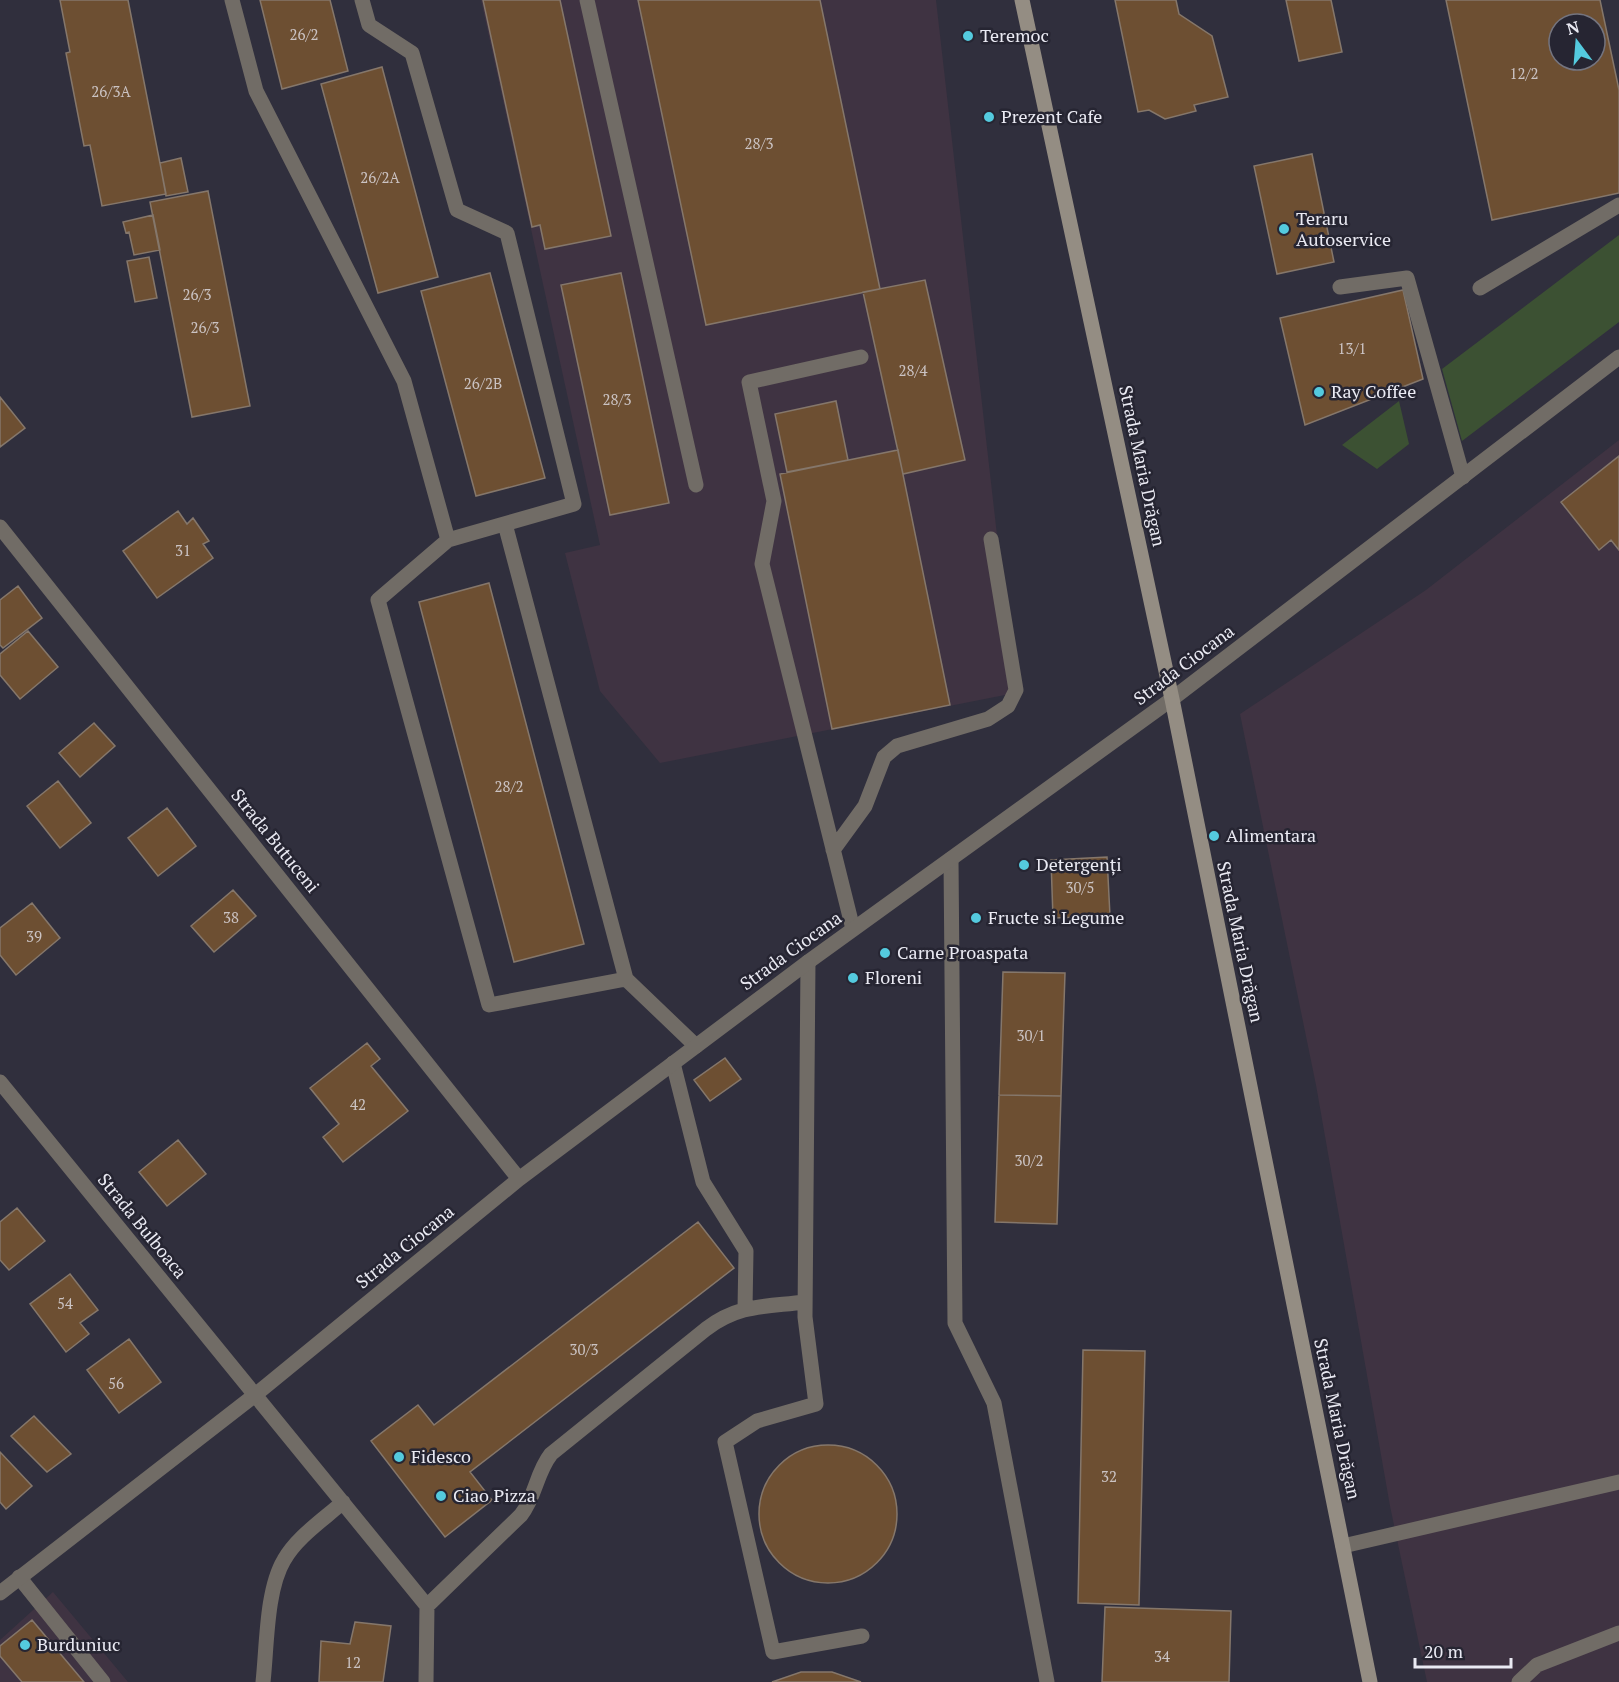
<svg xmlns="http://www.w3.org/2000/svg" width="1619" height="1682" font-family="'PT Serif',serif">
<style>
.industrial{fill:#3f3342}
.green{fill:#3c5133}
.building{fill:#6d4f32;stroke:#85776b;stroke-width:1.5;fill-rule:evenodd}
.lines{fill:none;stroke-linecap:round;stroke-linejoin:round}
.service{stroke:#716c66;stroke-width:15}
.minor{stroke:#716c66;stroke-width:15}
.tertiary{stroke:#716c66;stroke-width:15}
.secondary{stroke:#948d83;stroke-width:15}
.poi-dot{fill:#54cade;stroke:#262532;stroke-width:2}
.labels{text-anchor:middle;stroke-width:5;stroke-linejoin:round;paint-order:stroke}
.number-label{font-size:15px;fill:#cbc3c3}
.poi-label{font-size:18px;fill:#eaeaf3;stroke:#262532;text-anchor:start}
.street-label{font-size:18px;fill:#eaeaf3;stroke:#262532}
</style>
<rect width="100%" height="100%" fill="#302f3d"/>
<path class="industrial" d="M481 0H936L1015 693 660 763 600 691 565 553 600 545Z
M1619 440V1682H1427L1390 1506 1316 1085 1240 714 1426 590Z
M53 1592 128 1682H0V1640Z"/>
<path class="green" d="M1619 235V322L1462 441 1442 369Z
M1399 401 1409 444 1377 469 1342 445Z"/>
<path class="building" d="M60 0H128L166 194 102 206 90 145 84 146 66 53 70 52Z
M260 0H330L348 71 282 89Z
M483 0H560L611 236 545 249 540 225 532 227Z
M638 0H820L880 289 706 325Z
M1115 0H1176L1179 14 1212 36 1228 97 1194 105 1196 111 1165 119 1149 110 1138 112Z
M1286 0H1331L1342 52 1299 61Z
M1446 0H1600L1619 90V193L1492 220ZM1559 24H1595V60H1559Z
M382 67 438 277 378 293 321 84Z
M1312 154 1334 262 1277 274 1254 166Z
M181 158 188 192 166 196 160 163Z
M208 191 250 406 192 417 150 202Z
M153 215 160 250 134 255 129 232 126 233 123 222Z
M149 257 157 298 135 302 127 261Z
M490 273 545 478 476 496 421 291Z
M621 273 669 503 610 515 561 285Z
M925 280 965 460 903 474 863 292Z
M1403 290 1423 379 1305 425 1280 318Z
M0 397 25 428 0 447Z
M836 401 848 460 787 472 775 414Z
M898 450 950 705 832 729 780 474Z
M1619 456V550L1611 540 1599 550 1561 502Z
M178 511 187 524 193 518 209 541 203 544 213 558 157 598 123 551Z
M489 583 584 944 514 962 419 602Z
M18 586 42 618 3 648 0 645V600Z
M28 631 58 667 20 699 0 675V654Z
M94 723 115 746 80 777 59 753Z
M58 781 91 823 60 848 27 806Z
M167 808 196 846 158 876 128 838Z
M1107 857 1110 916 1053 918 1051 860Z
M233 890 256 916 214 952 191 926Z
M32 903 60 938 16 975 0 955V928Z
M1003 972 1065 973 1061 1096 999 1095Z
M367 1043 380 1059 371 1066 408 1111 343 1162 323 1137 339 1124 310 1088Z
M725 1058 741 1079 710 1101 694 1080Z
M999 1095 1061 1096 1057 1224 995 1222Z
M178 1140 206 1174 167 1206 139 1172Z
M17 1208 45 1241 9 1270 0 1260V1222Z
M698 1222 734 1268 470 1472 492 1500 445 1537 371 1441 418 1405 434 1425Z
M70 1274 98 1310 80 1323 89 1334 66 1352 30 1304Z
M129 1339 161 1382 119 1413 87 1370Z
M1083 1350 1145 1351 1139 1605 1078 1603Z
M34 1416 71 1454 47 1472 11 1436Z
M759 1514a69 69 0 1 1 138 0a69 69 0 1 1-138 0Z
M0 1452 32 1486 6 1509 0 1502Z
M1105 1607 1231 1611 1229 1682H1102Z
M32 1620 84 1682H22L0 1656V1646Z
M355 1622 391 1626 383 1682H319L321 1641 350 1644Z
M801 1672H832L861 1682H772Z"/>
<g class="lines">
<path class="service" d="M232 0 256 91 404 381 448 540 378 600 489 1005 626 979 696 1046
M362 0 369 25 412 53 457 210 507 233 574 504 448 540
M587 0 696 485
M1340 287 1407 278 1463 477
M1480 288 1619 205
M505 524 626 979
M833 850 865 806 884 757 897 746 988 719 1008 706 1016 690 991 539
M951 859 955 1323 994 1403 1047 1682
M853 929 762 564 774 501 749 382 861 357
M808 962 805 1317 816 1404 757 1421 725 1442 773 1652 862 1636
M673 1063 703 1182 746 1251 745 1309
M255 1395 427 1606 426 1682
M1343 1546 1619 1482
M19 1577 103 1682
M427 1606 521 1515C536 1496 536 1473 551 1454L706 1329C739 1304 765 1307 805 1302
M263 1682C267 1647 266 1590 284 1560 297 1537 323 1520 343 1502
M1519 1682 1537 1665 1619 1633"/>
<path class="minor" d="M0 527 519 1179
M0 1082 255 1395
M0 1593 255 1395 519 1179 808 962 1172 699"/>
<path class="tertiary" d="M1172 699 1619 357"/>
<path class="secondary" d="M1022 0 1172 699 1370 1682"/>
</g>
<g class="poi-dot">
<circle cx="968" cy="36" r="6"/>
<circle cx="989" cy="117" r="6"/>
<circle cx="1284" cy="229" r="6"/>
<circle cx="1319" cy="392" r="6"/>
<circle cx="1214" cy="836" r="6"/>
<circle cx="1024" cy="865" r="6"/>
<circle cx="976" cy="918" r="6"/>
<circle cx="885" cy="953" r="6"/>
<circle cx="853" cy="978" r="6"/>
<circle cx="399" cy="1457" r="6"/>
<circle cx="441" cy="1496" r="6"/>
<circle cx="25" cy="1645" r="6"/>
</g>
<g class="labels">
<g class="number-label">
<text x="304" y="40">26/2</text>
<text x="1524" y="79">12/2</text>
<text x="111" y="97">26/3A</text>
<text x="759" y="149">28/3</text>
<text x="380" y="183">26/2A</text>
<text x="197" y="300">26/3</text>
<text x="205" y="333">26/3</text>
<text x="1352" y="354">13/1</text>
<text x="913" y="376">28/4</text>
<text x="483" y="389">26/2B</text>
<text x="617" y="405">28/3</text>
<text x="183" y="556">31</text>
<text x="509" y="792">28/2</text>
<text x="1080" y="893">30/5</text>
<text x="231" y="923">38</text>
<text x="34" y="942">39</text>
<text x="1031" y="1041">30/1</text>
<text x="358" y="1110">42</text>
<text x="1029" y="1166">30/2</text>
<text x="65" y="1309">54</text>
<text x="584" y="1355">30/3</text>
<text x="116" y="1389">56</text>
<text x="1109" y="1482">32</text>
<text x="1162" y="1662">34</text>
<text x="353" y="1668">12</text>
</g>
<g class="poi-label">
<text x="980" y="42">Teremoc</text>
<text x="1001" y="123">Prezent Cafe</text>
<text x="1296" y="225">Teraru<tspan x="1296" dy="21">Autoservice</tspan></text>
<text x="1331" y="398">Ray Coffee</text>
<text x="1226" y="842">Alimentara</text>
<text x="1036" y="871">Detergenți</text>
<text x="988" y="924">Fructe si Legume</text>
<text x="897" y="959">Carne Proaspata</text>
<text x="865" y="984">Floreni</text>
<text x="411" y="1463">Fidesco</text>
<text x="453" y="1502">Ciao Pizza</text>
<text x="37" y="1651">Burduniuc</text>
</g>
<g class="street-label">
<text transform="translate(1142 466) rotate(78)" y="6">Strada Maria Drăgan</text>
<text transform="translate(1184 665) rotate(-37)" y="6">Strada Ciocana</text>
<text transform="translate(275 841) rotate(51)" y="6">Strada Butuceni</text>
<text transform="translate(1240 942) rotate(78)" y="6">Strada Maria Drăgan</text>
<text transform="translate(791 951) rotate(-36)" y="6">Strada Ciocana</text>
<text transform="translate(142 1226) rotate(51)" y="6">Strada Bulboaca</text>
<text transform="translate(405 1247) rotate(-39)" y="6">Strada Ciocana</text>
<text transform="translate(1337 1419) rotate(78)" y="6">Strada Maria Drăgan</text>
</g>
</g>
<g transform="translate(1577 42) rotate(344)"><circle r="28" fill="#262532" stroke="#74747f" stroke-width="1.5"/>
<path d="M0-4.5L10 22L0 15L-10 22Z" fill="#54cade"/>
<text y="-9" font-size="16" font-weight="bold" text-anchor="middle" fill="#eaeaf3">N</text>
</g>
<path d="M1415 1658v9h96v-9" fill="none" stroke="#eaeaf3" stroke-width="3"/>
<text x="1424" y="1658" font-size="18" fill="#eaeaf3" stroke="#262532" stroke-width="4.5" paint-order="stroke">20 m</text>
</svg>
